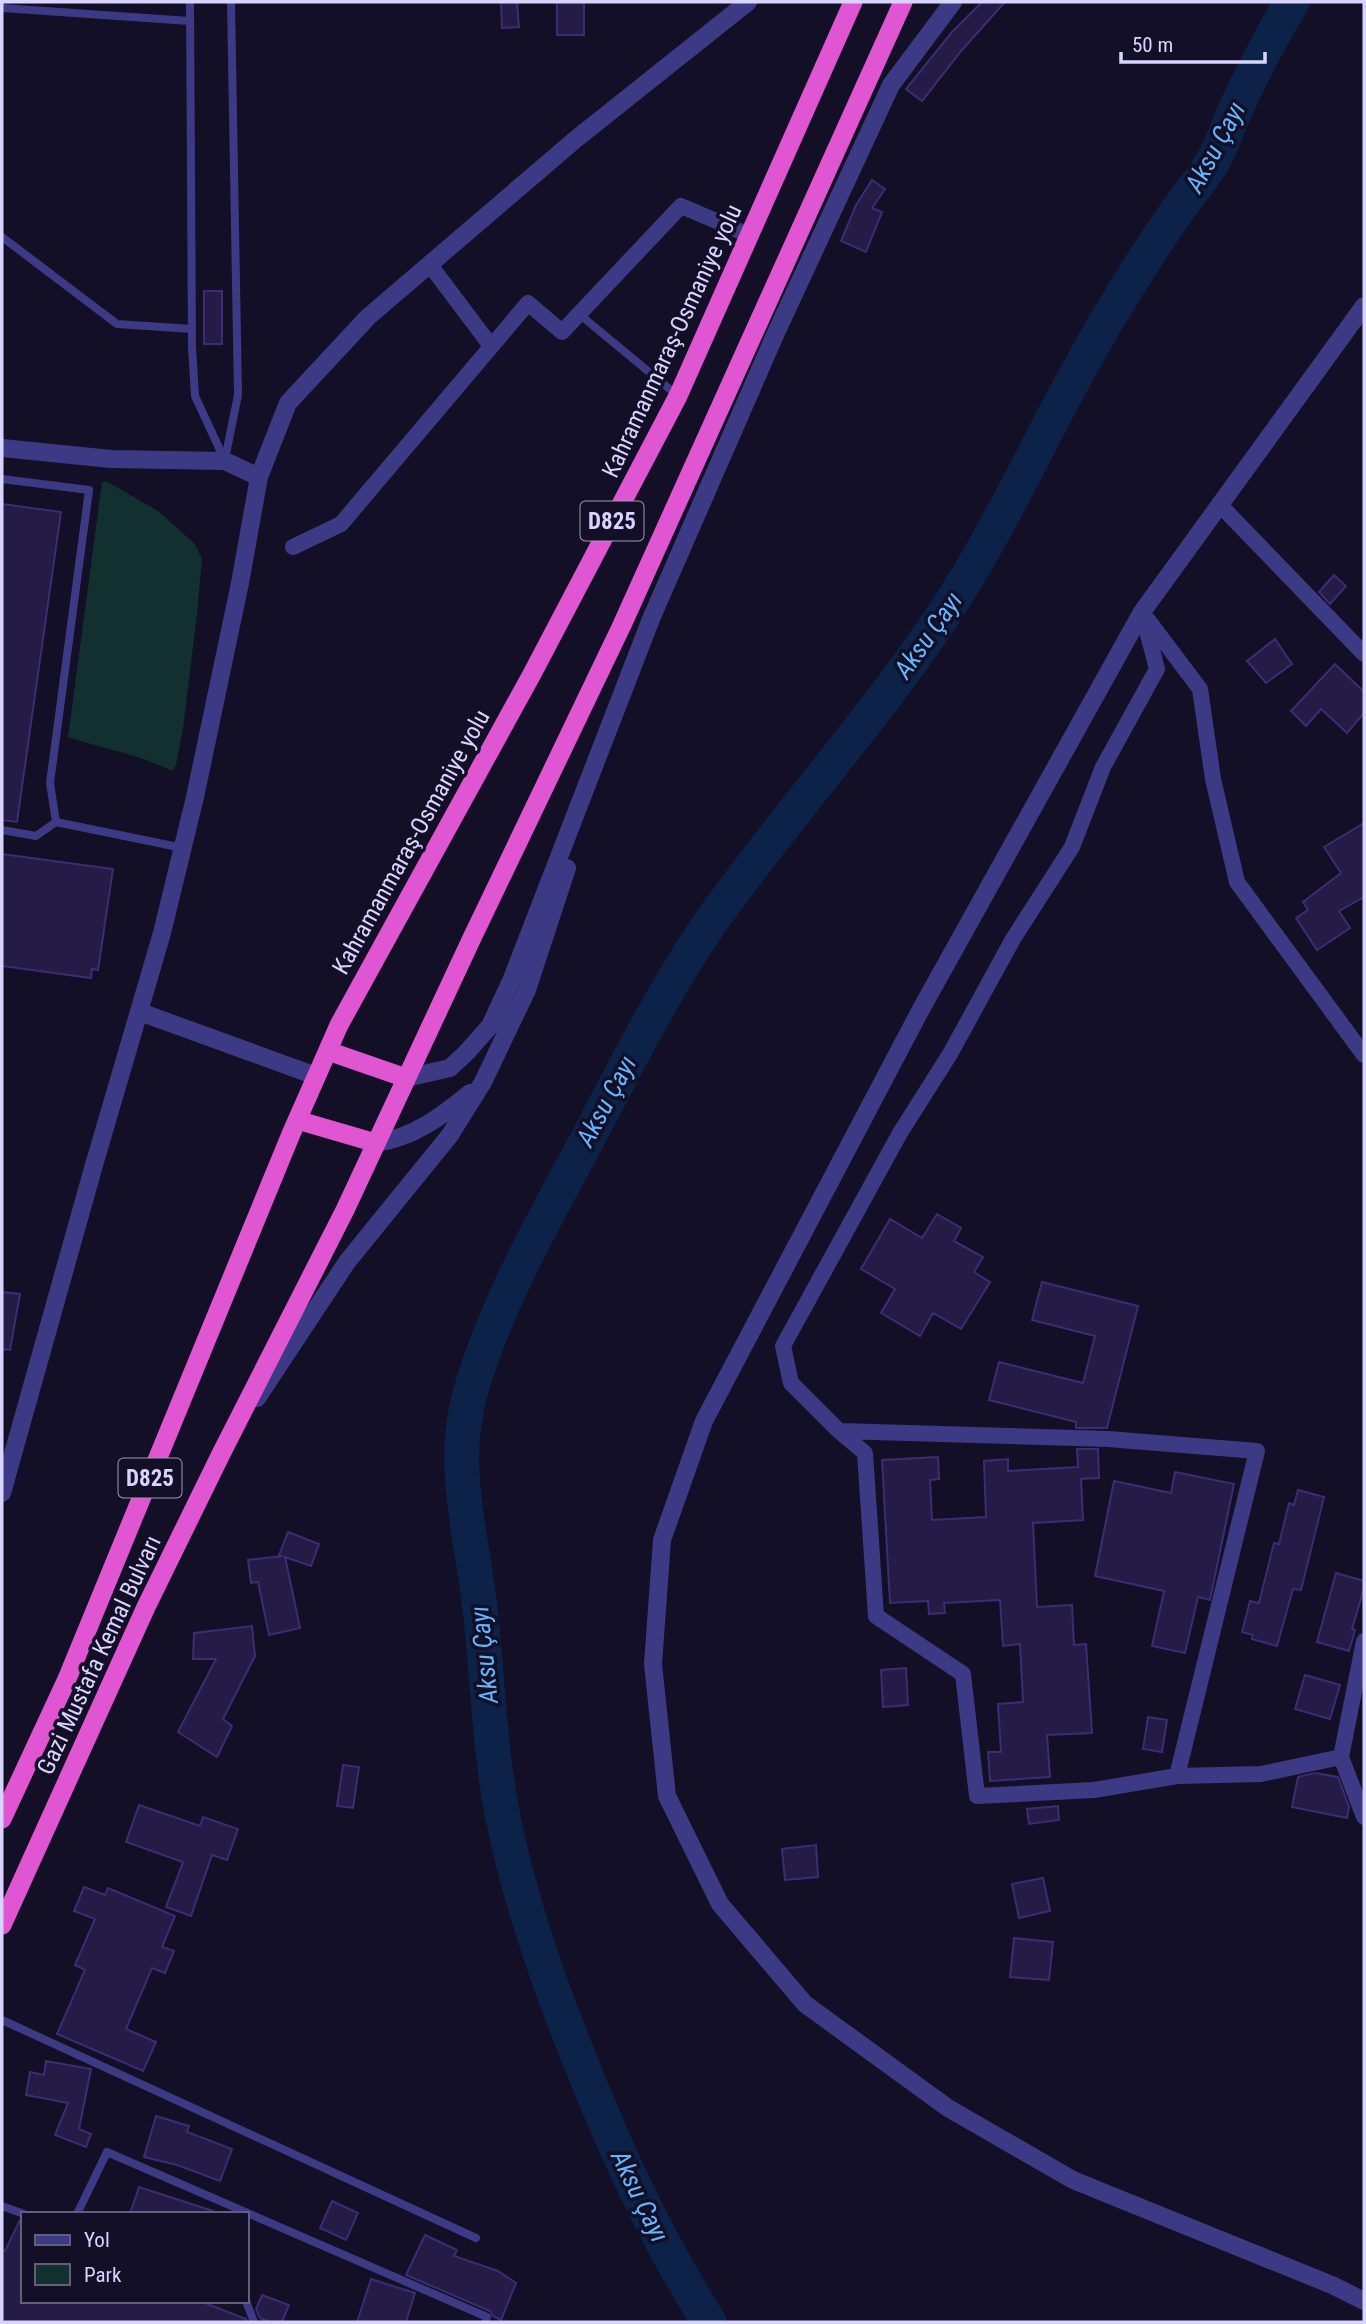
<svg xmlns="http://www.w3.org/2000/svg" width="1366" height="2324" font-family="'Roboto Condensed',sans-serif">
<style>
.green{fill:#12302f}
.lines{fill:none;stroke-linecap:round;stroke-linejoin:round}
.river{stroke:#0c2248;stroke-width:35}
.building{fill:#241b47;stroke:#3b2d73;stroke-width:2}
.service{stroke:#3d3a85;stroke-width:8}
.minor{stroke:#3d3a85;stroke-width:16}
.tertiary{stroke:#3d3a85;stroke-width:18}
.trunk{stroke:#e055d1;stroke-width:19}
.labels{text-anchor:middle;stroke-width:7;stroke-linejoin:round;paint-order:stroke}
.shield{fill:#130f26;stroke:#9e99be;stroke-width:2}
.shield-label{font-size:23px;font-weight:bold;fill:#d9d4ff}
.street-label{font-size:24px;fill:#d9d4ff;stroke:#130f26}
.water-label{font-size:26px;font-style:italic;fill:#62b6ff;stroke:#130f26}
</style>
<rect width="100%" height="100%" fill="#130f26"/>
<path class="green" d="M106 481 158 511 195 544 202 559 197 614 183 729 176 765 172 771C138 754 103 749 68 737L102 482Z"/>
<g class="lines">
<path class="river" d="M709 2322C655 2237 614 2147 577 2053 546 1976 519 1898 503 1817 489 1748 488 1678 480 1609 472 1534 449 1466 471 1390 497 1302 543 1222 586 1142 625 1068 661 995 708 926 783 819 872 722 944 614 1007 519 1050 414 1109 317 1131 280 1154 243 1180 207 1192 190 1207 173 1217 154 1224 138 1230 121 1237 106 1254 70 1272 35 1292 2"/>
</g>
<path class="building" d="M501 2H517L519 27 502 28Z
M557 2H584V35H557Z
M982 2H1005L962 50 922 101 906 89 952 32Z
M872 180 885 189 872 208 882 212 866 252 841 241 856 205Z
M204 291H222V344H204Z
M2 504 61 512 17 822 2 820Z
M1334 575 1346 586 1330 604 1319 592Z
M1275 639 1292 664 1266 683 1247 661Z
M1335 664 1364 692V713L1347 733 1321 709 1306 726 1291 711Z
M1364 823V897L1339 911 1350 928 1317 950 1296 918 1308 910 1303 902 1341 873 1324 847Z
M2 854 113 869 98 970 92 969 91 978 2 966Z
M937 1214 961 1228 954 1241 983 1257 974 1272 990 1282 961 1329 933 1313 920 1336 881 1313 895 1289 861 1269 890 1219 922 1238Z
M1042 1282 1138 1306 1107 1428H1076V1422L989 1400 999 1362 1083 1383 1095 1336 1032 1320Z
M2 1292 20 1294 10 1350 2 1349Z
M1077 1449H1098L1099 1478 1081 1479 1083 1520 1033 1523 1037 1607 1072 1605 1074 1645 1086 1644 1092 1733 1047 1735 1050 1777 990 1781 988 1752H1001L998 1704 1023 1702 1020 1644 1003 1646 1000 1600 944 1603 945 1613 929 1614 928 1601 890 1603 882 1460 938 1457 939 1479 930 1480 932 1520 986 1517 984 1461 1008 1459V1471L1078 1467Z
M1175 1472 1234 1484 1210 1600 1198 1597 1185 1653 1152 1646 1164 1591 1095 1576 1114 1481 1171 1493Z
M1298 1490 1324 1497 1301 1590 1293 1589 1277 1646 1252 1639 1253 1635 1242 1632 1250 1601 1259 1603 1274 1543 1279 1544 1289 1503 1294 1505Z
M288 1532 319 1544 311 1566 285 1557 300 1628 269 1635 258 1582 251 1583 248 1560 283 1556 279 1555Z
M1336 1573 1364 1581V1588L1352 1629 1355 1630 1349 1651 1317 1642Z
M252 1626 255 1656 223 1719 232 1726 217 1757 178 1732 216 1659H193L194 1633Z
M906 1668 908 1705 883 1707 881 1670Z
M1305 1675 1340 1685 1330 1719 1295 1709Z
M1148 1717 1167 1720 1162 1752 1143 1749Z
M343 1765 359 1767 353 1808 337 1806Z
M1315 1773 1338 1777 1349 1807 1347 1818 1292 1807 1298 1777Z
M139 1805 200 1826 203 1817 238 1829 227 1860 212 1855 191 1916 166 1907 183 1862 126 1842Z
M1058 1806 1059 1820 1029 1824 1027 1809Z
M816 1845 818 1877 785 1880 782 1849Z
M1043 1878 1050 1911 1019 1918 1012 1884Z
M84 1887 105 1895 108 1888 175 1916 162 1947 174 1951 165 1973 152 1968 126 2029 156 2042 143 2071 57 2034 85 1970 75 1965 95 1919 74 1911Z
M1014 1938 1053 1942 1049 1980 1010 1977Z
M46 2061 91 2069 79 2129 91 2134 86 2147 55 2135 68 2103 26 2095 30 2072 44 2075Z
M156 2116 189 2126 187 2132 232 2149 220 2181 177 2165 144 2157Z
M139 2187 213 2211 212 2214H130Z
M332 2201 358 2213 346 2240 320 2228Z
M20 2220H23V2301H200L246 2319 247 2322H2V2250L5 2251Z
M425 2235 457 2250 454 2256 498 2271 516 2283 501 2320 493 2316 490 2311 406 2275Z
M371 2279 415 2293 406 2322H357Z
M262 2295 289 2305 282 2322H270L260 2318 256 2309Z"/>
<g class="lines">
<path class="service" d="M190 2 192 347 195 396 225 461
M2 8 190 21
M2 237 117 324 192 329
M579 314 678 396
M225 459 238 395 231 2
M2 479 89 490 50 783 56 822
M2 830 36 836 56 822 183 848
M2 2020 476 2238
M2 2206 24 2214
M77 2214 107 2152 487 2317 485 2322
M246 2301 254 2322"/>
<path class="minor" d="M430 265 491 346
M1220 505 1364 654
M293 547 341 524 528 303 562 332 681 206 749 235
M1142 612 1157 669 1103 767 1072 847 1013 939 950 1054 900 1133 783 1346 791 1383 839 1431 865 1453 876 1616 963 1674 977 1796 1094 1790 1177 1776 1261 1774 1341 1757
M1148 620 1200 689 1213 779 1237 882 1364 1055
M839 1431 1108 1439 1257 1451 1177 1776
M1364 1641 1341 1757 1364 1817"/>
<path class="tertiary" d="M1364 306 1142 612 920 1011 704 1421 662 1540 653 1664 667 1796 720 1904 805 2004 948 2108 1073 2180 1332 2285 1364 2301
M2 448 111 459 225 461 259 477
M140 1012 316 1076
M406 1078 450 1068 467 1052 490 1026 511 981 651 619 775 335 891 85 953 2
M376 1143C413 1138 442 1116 470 1093
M257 1398 347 1262 450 1135 483 1082 527 990 567 868
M2 1493 94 1165 162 933 195 797 240 583 259 477 288 403 368 317 576 139 748 2"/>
<path class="trunk" d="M328 1051 406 1078
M297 1120 376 1143
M2 1819 67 1679 291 1134 339 1025 532 674 678 396 853 2
M2 1925 146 1607 221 1454 345 1210 471 940 622 625 903 2"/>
</g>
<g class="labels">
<g class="shield">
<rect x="580.5" y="501.5" width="63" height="39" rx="5"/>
<rect x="118.5" y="1458.5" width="63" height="39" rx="5"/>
</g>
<g class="shield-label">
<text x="612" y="529">D825</text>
<text x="150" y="1486">D825</text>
</g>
<g class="street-label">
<text transform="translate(672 341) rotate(-65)" y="8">Kahramanmaraş-Osmaniye yolu</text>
<text transform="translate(411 842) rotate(-61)" y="8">Kahramanmaraş-Osmaniye yolu</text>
<text transform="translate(99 1655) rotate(-65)" y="8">Gazi Mustafa Kemal Bulvarı</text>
</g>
<g class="water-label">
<text transform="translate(1215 147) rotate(-62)" y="9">Aksu Çayı</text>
<text transform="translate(928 635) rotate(-55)" y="9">Aksu Çayı</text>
<text transform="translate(606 1101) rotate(-62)" y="9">Aksu Çayı</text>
<text transform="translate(484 1655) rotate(-96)" y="9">Aksu Çayı</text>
<text transform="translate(640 2196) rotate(64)" y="9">Aksu Çayı</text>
</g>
</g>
<rect width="1366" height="2324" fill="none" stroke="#d9d4ff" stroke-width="7"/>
<rect x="21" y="2212" width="228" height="91" fill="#130f26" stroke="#625e7d" stroke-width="2"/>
<rect x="35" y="2235" width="35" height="10" fill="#3d3a85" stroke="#625e7d" stroke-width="2"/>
<text x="84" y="2247" font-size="21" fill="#d9d4ff">Yol</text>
<rect x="35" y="2264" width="35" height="21" fill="#12302f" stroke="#625e7d" stroke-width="2"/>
<text x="84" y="2282" font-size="21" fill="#d9d4ff">Park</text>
<path d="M1121 52v10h144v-10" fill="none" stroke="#d9d4ff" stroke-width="3.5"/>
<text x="1132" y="52" font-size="21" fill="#d9d4ff" stroke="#130f26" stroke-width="5" paint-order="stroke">50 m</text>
</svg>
